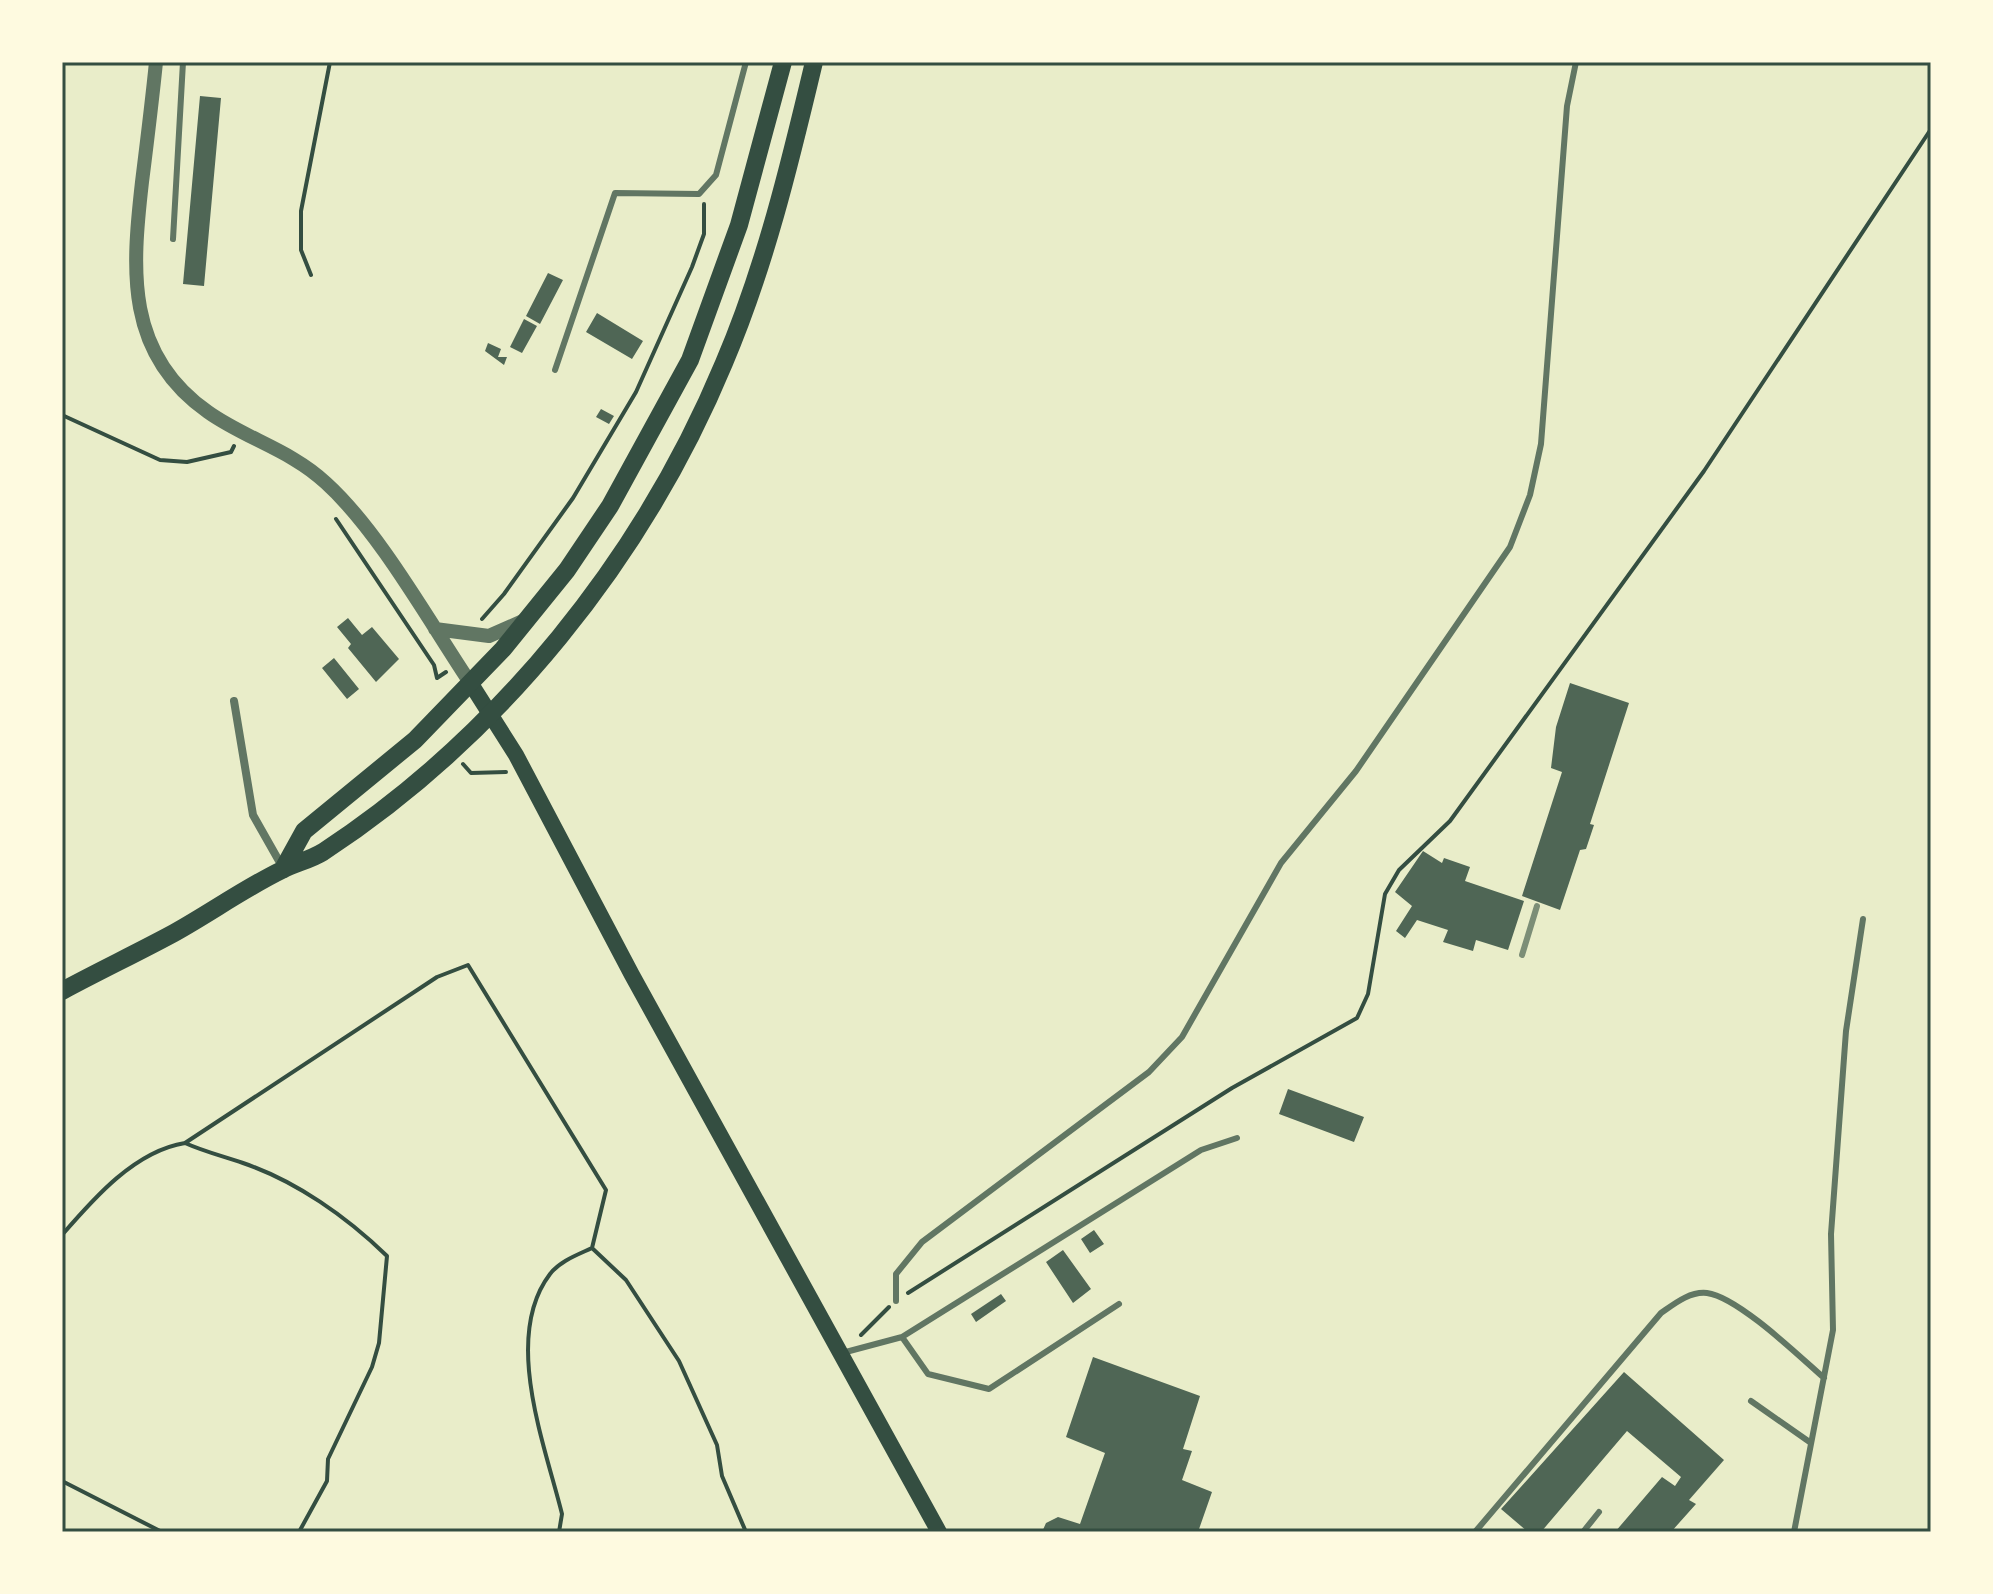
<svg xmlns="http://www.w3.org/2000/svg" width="1993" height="1594" font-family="'Sofia Sans Condensed',sans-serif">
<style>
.building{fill:#4f6655}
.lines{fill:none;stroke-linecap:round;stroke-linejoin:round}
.path{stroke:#344e41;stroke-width:4}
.service{stroke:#617663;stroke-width:6}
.minor{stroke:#617663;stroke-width:8}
.tertiary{stroke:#617663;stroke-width:14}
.secondary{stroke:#344e41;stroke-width:16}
.primary{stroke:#344e41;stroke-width:18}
.rail{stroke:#7c8e77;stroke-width:6}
.neatline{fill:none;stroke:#344e41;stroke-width:3}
</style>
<rect width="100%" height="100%" fill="#e9edc9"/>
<path class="building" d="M200 96 221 98 204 286 183 284Z
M548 273 563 280 540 324 526 316Z
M597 313 643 341 632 359 586 332Z
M524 319 537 326 522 353 510 347Z
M488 343 501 349 498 357H507L504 365 485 351Z
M601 409 614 416 609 424 596 417Z
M348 618 362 635 372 627 399 659 376 682 348 648 351 644 337 627Z
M334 658 359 689 347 699 322 668Z
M1570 683 1629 703 1590 824 1594 825 1586 849 1580 850 1560 910 1522 896 1562 772 1551 768 1556 727Z
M1423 851 1442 863 1444 858 1470 867 1465 881 1524 901 1508 950 1476 940 1473 951 1443 942 1448 930 1417 920 1405 938 1396 931 1412 906 1395 892Z
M1288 1089 1364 1117 1354 1142 1279 1114Z
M1094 1230 1104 1244 1090 1253 1081 1239Z
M1063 1250 1091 1289 1073 1303 1046 1262Z
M1001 1294 1006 1301 976 1322 971 1314Z
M1093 1357 1200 1396 1183 1449 1192 1451 1182 1480 1212 1492 1198 1532H1042L1046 1523 1058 1517 1080 1524 1105 1453 1066 1437Z
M1624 1372 1724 1460 1689 1500 1696 1504 1671 1532H1615L1662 1477 1675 1486 1681 1477 1627 1431 1541 1532H1528L1501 1509Z"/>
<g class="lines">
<path class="path" d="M311 275 301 250V211L330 62
M62 415 160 460 187 462 231 452 234 446
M336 519 434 665 437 678 446 672
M482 619 504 594 573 498 636 392 692 267 704 234V204
M463 764 471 773 506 772
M185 1143C205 1152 223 1156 243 1163 296 1181 347 1217 387 1256L379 1343 372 1367 328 1459 327 1481 299 1532
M62 1235C94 1198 135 1151 185 1143L437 977 468 965 606 1190 592 1248 626 1280 679 1361 717 1445 722 1476 746 1532
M908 1293 1232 1088 1357 1018 1368 994 1385 894 1399 870 1450 821 1704 471 1931 129
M861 1335 889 1307
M62 1481 162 1532
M209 1532H219
M559 1532 562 1514C545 1445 502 1337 550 1274 560 1261 577 1255 592 1248"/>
<path class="service" d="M173 239 183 62
M555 370 615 193 699 194 716 175 746 62
M896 1301V1274L922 1242 1149 1072 1182 1037 1281 863 1356 771 1510 547 1530 495 1541 444 1567 106 1576 62
M902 1337 1201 1150 1237 1138
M842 1353 902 1337 928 1374 989 1389 1119 1304
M1751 1401 1811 1443
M1475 1532 1661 1313C1674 1304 1690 1291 1707 1293 1738 1297 1800 1357 1824 1378
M1583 1532 1599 1512
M1794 1532 1833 1330 1831 1234 1846 1031 1863 919"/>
<path class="minor" d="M234 701 253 815 283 868"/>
<path class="tertiary" d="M156 62C152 102 147 142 142 182 132 270 125 354 208 412 246 439 291 450 326 483 379 531 430 623 471 684
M435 629 489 636 523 621"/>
<path class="secondary" d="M471 684 516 755 632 975 939 1532"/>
<path class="primary" d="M283 869 304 831 415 740 503 649 567 570 610 506 690 360 739 225 783 62
M62 991C99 971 137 953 174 933 210 913 245 888 282 870 295 863 310 860 323 852 500 736 643 558 724 363 765 267 790 163 814 62"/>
<path class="rail" d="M1522 955 1537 906"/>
</g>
<rect width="1993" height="1594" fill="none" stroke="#fefae0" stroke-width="128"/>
<rect x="64" y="64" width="1865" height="1466" class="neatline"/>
</svg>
